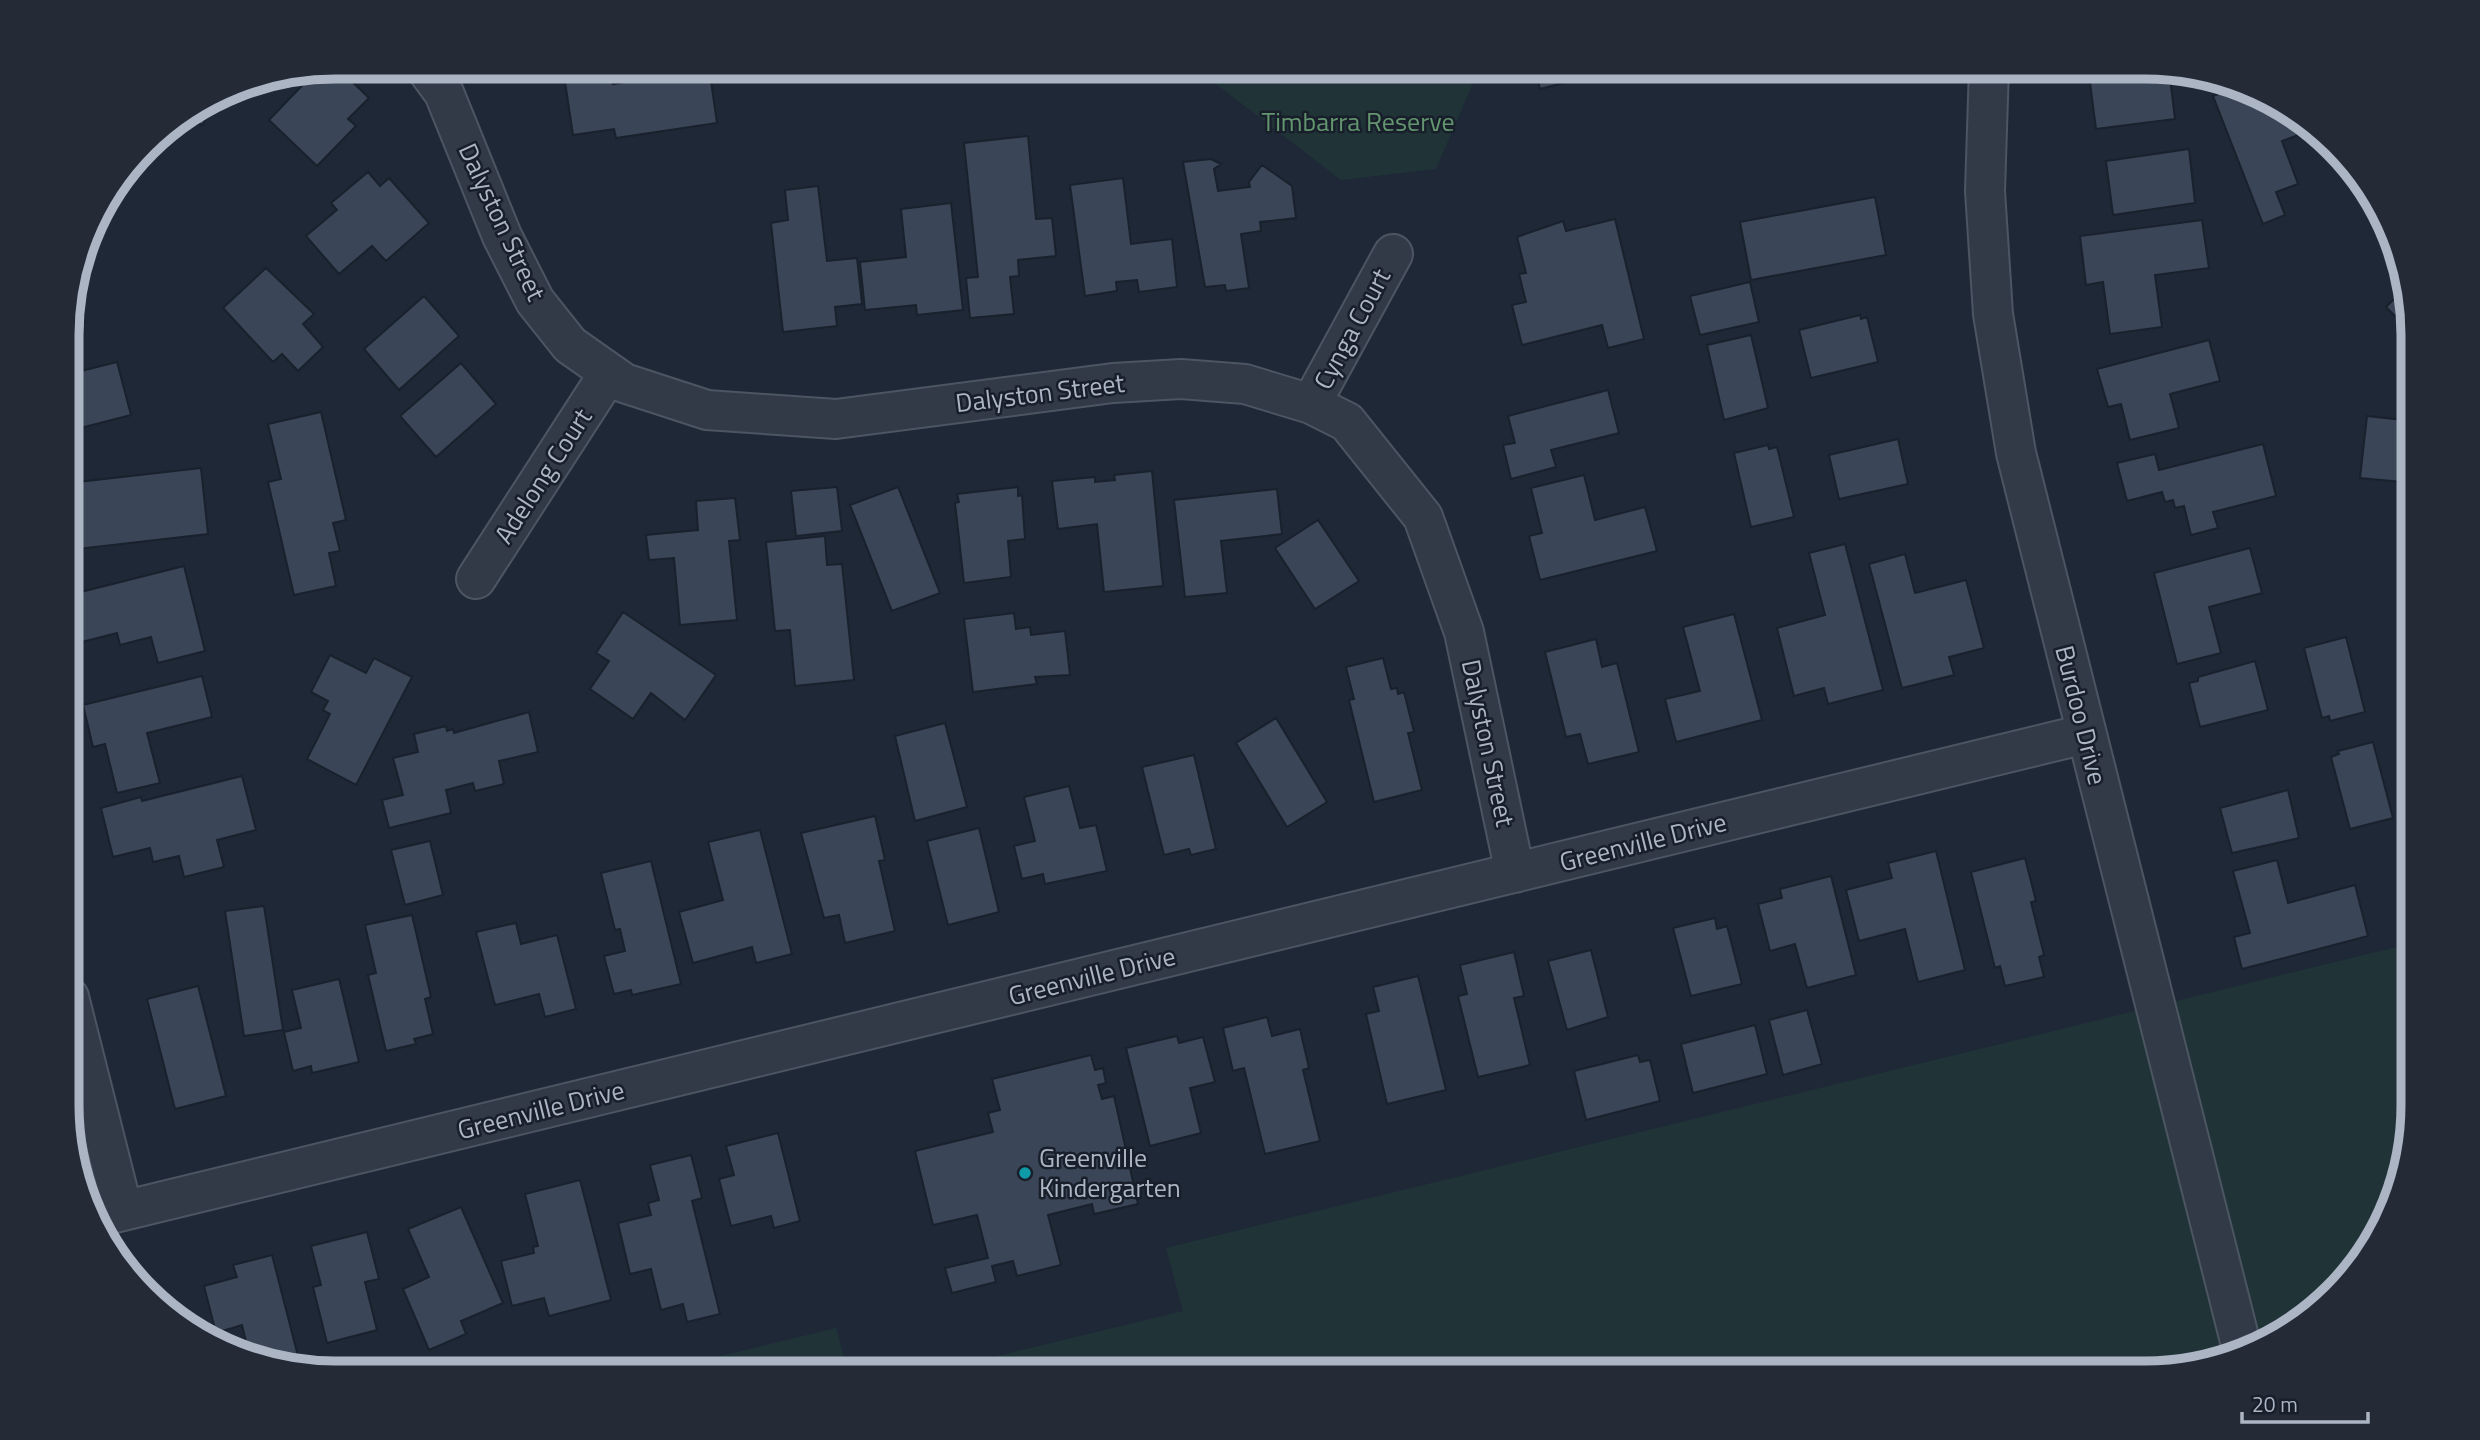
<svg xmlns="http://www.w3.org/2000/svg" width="2480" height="1440" font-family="'Titillium Web',sans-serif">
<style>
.green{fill:#203438}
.building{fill:#3a4657;stroke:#19212d;stroke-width:2}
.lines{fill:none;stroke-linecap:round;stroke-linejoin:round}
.minor-casing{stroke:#4c5562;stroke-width:42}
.minor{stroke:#323a47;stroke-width:38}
.culture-dot{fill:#0f9aa8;stroke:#181f2b;stroke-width:2.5}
.labels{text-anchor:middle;stroke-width:5;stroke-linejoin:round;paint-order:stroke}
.park-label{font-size:26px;fill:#63956f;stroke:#181f2b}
.street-label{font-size:26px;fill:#acb5c4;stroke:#181f2b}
.poi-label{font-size:26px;fill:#acb5c4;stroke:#181f2b;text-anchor:start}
.rim{fill:none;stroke:#acb5c4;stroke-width:9}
</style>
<rect width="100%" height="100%" fill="#1e2837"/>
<path class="green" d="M1194 67H1480L1436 169 1341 180Z
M2413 943V1122L2378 1239 2294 1328 2231 1359 2162 1373H928L1183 1311 1166 1248Z
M836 1328 848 1373H651Z"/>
<path class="building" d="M337 67 369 98 348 119 356 126 317 166 269 120 317 70Z
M686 67H709L717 123 616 138 614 129 573 135 565 82 612 75 613 84 652 78 651 72Z
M996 67H1093L1045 75 1044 70 998 77Z
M1519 67H1581L1568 70 1571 81 1540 89 1536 73 1521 77Z
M2151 67 2169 70 2175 119 2096 129 2089 75Z
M2239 86 2253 92 2256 99 2264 96 2279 102 2309 131 2282 141 2298 184 2276 192 2285 215 2263 224 2213 96Z
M212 100 203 125 183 118Z
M1028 136 1036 219 1052 218 1056 256 1018 260 1019 276 1010 277 1014 314 970 318 966 278 978 277 964 143Z
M2189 149 2195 203 2113 215 2106 161Z
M1211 159 1221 164 1214 169 1218 191 1250 187 1249 182 1262 165 1292 186 1296 218 1260 222 1261 231 1241 234 1249 288 1226 291 1225 285 1205 287 1183 162Z
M368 172 380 186 389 178 429 223 386 261 372 246 339 274 306 236 337 210 331 203Z
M1123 178 1131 244 1172 239 1177 287 1139 292 1137 280 1116 282 1117 291 1085 296 1070 185Z
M818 186 827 261 857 258 862 304 835 307 837 326 783 332 771 223 788 220 785 190Z
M1875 197 1886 255 1751 280 1740 222Z
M951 203 963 310 917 315 916 305 865 310 860 262 906 257 901 209Z
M1615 219 1644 339 1608 348 1602 325 1522 345 1512 305 1526 302 1519 274 1526 273 1517 237 1563 221 1566 231Z
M2202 220 2209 268 2155 275 2162 327 2110 334 2103 282 2086 285 2080 236Z
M266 268 314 314 303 324 323 347 298 371 282 354 273 362 223 308Z
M75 281 85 322 69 326V301Z
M1750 282 1759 322 1700 335 1690 296Z
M2407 286 2413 317V324L2408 329 2386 307Z
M424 296 459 336 399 390 364 349Z
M1860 315 1861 319 1867 317 1878 362 1811 378 1799 330Z
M1751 335 1768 408 1724 420 1707 345Z
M2209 340 2220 381 2170 394 2179 428 2130 440 2121 404 2108 407 2097 369Z
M117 362 131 415 69 431V374Z
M461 363 496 404 436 457 400 416Z
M1608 390 1619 433 1551 450 1556 467 1511 479 1503 445 1515 443 1508 416Z
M321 412 346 520 333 523 340 551 329 553 336 586 294 595 268 482 281 479 268 424Z
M2367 416 2413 421V483L2360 478Z
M1898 439 1908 484 1839 499 1829 455Z
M2263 444 2276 496 2213 512 2218 528 2191 535 2184 506 2175 508 2173 500 2165 502 2162 492 2127 501 2117 463 2155 454 2159 470Z
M1768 445 1769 449 1777 447 1794 517 1751 527 1734 453Z
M201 468 208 534 69 550V483Z
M1152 471 1163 586 1104 592 1097 524 1058 529 1052 481 1095 477V482L1115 480 1114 475Z
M1584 475 1595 520 1645 507 1657 551 1540 580 1529 536 1542 533 1531 488Z
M837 487 842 531 796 536 791 491Z
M898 487 940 593 892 611 850 505Z
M1018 487V496L1022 495 1025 539 1008 541 1011 577 964 583 955 503 959 502 957 494Z
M1277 489 1282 534 1221 541 1227 593 1185 597 1174 500Z
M735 498 740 540 729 541 737 620 680 625 674 558 649 560 646 535 698 530 696 501Z
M1318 520 1359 581 1315 609 1275 548Z
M2413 532V563L2411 564 2404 534Z
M825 536 827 565 842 564 854 680 795 686 790 630 775 631 766 542Z
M1845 544 1883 690 1828 704 1824 688 1794 696 1777 628 1825 615 1809 553Z
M2250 548 2262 593 2209 607 2221 653 2177 664 2154 573Z
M1905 554 1915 593 1966 580 1984 648 1949 657 1954 675 1902 688 1869 564Z
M184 566 205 651 158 663 151 637 120 645 117 633 78 643 69 595Z
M623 612 716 675 685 720 651 693 633 719 590 689 609 661 596 653Z
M1014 613 1016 629 1030 627 1031 635 1065 631 1070 675 1035 677 1037 684 973 692 964 619Z
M1734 614 1762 720 1676 742 1665 699 1700 691 1683 627Z
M2346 637 2365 712 2330 721 2329 716 2322 718 2304 648Z
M1596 639 1602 667 1617 663 1639 752 1588 764 1580 734 1566 737 1545 652Z
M330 655 366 673 374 658 412 677 356 785 307 759 330 714 323 710 328 701 311 692Z
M1383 658 1391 689 1397 688 1398 694 1404 692 1414 732 1408 733 1422 790 1374 802 1349 700 1354 699 1346 667Z
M2255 661 2268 710 2200 727 2189 683 2198 681V677Z
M202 676 212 717 147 733 160 783 117 793 105 744 93 747 83 705Z
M2413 687V709L2403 694Z
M529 712 538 752 499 761 504 784 475 791 473 783 446 790 451 813 389 828 382 800 403 795 393 758 418 752 414 734 446 726 447 731 453 729 454 733Z
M1276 718 1327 802 1287 827 1236 743Z
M945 723 967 807 915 821 895 736Z
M2373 742 2393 818 2350 829 2331 757 2339 754 2338 751Z
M1194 755 1216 849 1191 855 1189 849 1164 855 1142 767Z
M242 776 256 830 217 840 224 867 184 877 179 856 153 862 150 848 113 857 101 808 141 797 142 801Z
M1069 786 1080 828 1096 825 1107 871 1045 884 1043 874 1022 879 1014 846 1035 841 1024 797Z
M2288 790 2299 838 2232 853 2220 808Z
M875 816 885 860 879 861 895 931 845 943 839 915 824 918 801 833Z
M979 828 999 912 948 925 927 841Z
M760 830 792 954 756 963 752 947 693 963 679 912 723 900 708 842Z
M430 841 443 895 405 905 391 850Z
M1936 851 1965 970 1918 982 1905 929 1859 941 1846 890 1892 878 1888 863Z
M2025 858 2036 901 2031 902 2044 955 2039 957 2044 977 2005 986 2000 966 1995 968 1971 872Z
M2277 860 2288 903 2355 885 2368 936 2242 969 2234 937 2250 933 2233 871Z
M651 861 681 984 632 995 631 990 614 994 604 956 625 951 620 929 615 930 601 873Z
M1831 876 1856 975 1807 988 1795 944 1770 951 1758 904 1782 898 1780 889Z
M264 906 283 1030 244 1036 225 911Z
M412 915 431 997 425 999 433 1034 414 1039 416 1044 386 1051 368 975 376 973 365 925Z
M1715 918 1717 929 1727 926 1742 984 1691 996 1673 928Z
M516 923 521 944 557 935 576 1009 545 1017 539 994 495 1005 476 932Z
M1591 950 1608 1017 1567 1030 1548 961Z
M1514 952 1524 996 1514 998 1530 1065 1478 1077 1458 996 1467 994 1460 965Z
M1418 976 1446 1090 1387 1104 1366 1014 1379 1011 1373 987Z
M339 979 359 1062 312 1073 311 1066 293 1071 284 1032 301 1028 292 990Z
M198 986 226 1096 175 1109 147 999Z
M1807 1010 1822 1064 1783 1075 1769 1020Z
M1267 1017 1272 1036 1300 1029 1309 1068 1303 1070 1320 1141 1265 1154 1244 1068 1233 1071 1223 1028Z
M1755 1025 1767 1074 1693 1093 1681 1044Z
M1177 1036 1179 1043 1203 1037 1215 1082 1190 1088 1201 1133 1150 1146 1126 1048Z
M1091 1055 1095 1070 1103 1068 1106 1083 1098 1085 1102 1099 1114 1096 1138 1204 1094 1214 1092 1204 1048 1215 1061 1265 1017 1276 1013 1261 992 1266 996 1282 952 1293 945 1268 988 1258 977 1215 933 1225 915 1151 993 1132 988 1113 1000 1110 992 1079Z
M1638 1055 1640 1062 1650 1060 1660 1101 1586 1120 1574 1071Z
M778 1133 800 1221 774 1228 771 1216 731 1226 719 1179 734 1175 726 1146Z
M691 1155 702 1198 692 1201 720 1314 687 1322 683 1304 661 1310 651 1269 630 1274 618 1223 651 1215 648 1203 659 1200 650 1165Z
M580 1180 611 1300 549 1316 544 1298 512 1306 501 1261 534 1253 533 1247 538 1246 525 1194Z
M461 1207 503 1303 461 1321 466 1334 429 1350 403 1289 429 1277 408 1229Z
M367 1232 379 1279 365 1282 377 1330 327 1343 313 1287 321 1285 311 1246Z
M272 1255 299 1360 276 1366 250 1358 242 1325 216 1333 204 1286 237 1277 233 1265Z"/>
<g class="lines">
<defs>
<path id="minor" d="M425 67 444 93 502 236 535 301 570 345 624 383 707 410 836 419 1113 383 1181 379 1245 384 1311 404 1347 422 1423 517 1464 632 1515 873
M1989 67 1985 191 1993 314 2016 453 2243 1353
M1311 404 1393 254
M476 579 609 373
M69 997 123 1211
M98 1217 2085 734"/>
</defs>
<use href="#minor" class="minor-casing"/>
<use href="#minor" class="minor"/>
</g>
<circle class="culture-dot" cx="1025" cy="1173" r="7"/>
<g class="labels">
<g class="park-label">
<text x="1358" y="131">Timbarra Reserve</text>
</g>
<g class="street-label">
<text transform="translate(502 222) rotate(65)" y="9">Dalyston Street</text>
<text transform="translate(1352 329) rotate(-62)" y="9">Cynga Court</text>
<text transform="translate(1040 393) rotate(-7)" y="9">Dalyston Street</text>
<text transform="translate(543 476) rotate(-57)" y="9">Adelong Court</text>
<text transform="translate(2081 715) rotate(76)" y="9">Burdoo Drive</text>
<text transform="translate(1488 743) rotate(78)" y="9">Dalyston Street</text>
<text transform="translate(1643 842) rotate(-14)" y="9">Greenville Drive</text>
<text transform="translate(1092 976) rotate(-14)" y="9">Greenville Drive</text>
<text transform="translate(541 1110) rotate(-14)" y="9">Greenville Drive</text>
</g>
<g class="poi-label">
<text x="1039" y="1167">Greenville<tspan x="1039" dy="30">Kindergarten</tspan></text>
</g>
</g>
<path d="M0 0H2480V1440H0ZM335 79H2145A256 256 0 0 1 2401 335V1105A256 256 0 0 1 2145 1361H335A256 256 0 0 1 79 1105V335A256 256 0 0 1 335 79Z" fill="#242b37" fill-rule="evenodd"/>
<path class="rim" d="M335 79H2145A256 256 0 0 1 2401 335V1105A256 256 0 0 1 2145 1361H335A256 256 0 0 1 79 1105V335A256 256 0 0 1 335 79Z"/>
<path d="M2242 1412v10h126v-10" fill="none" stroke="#acb5c4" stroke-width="3.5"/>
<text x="2252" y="1412" font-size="21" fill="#acb5c4" stroke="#181f2b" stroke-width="5" paint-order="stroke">20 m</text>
</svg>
